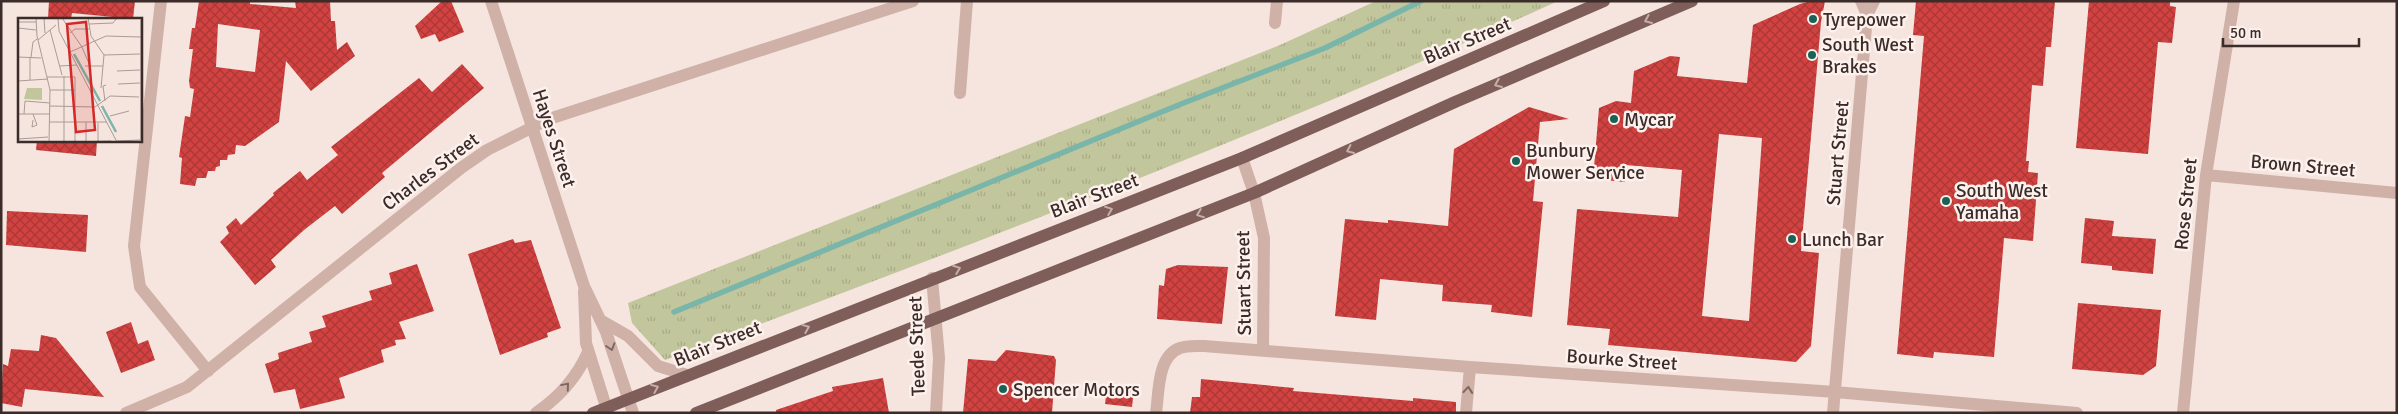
<svg xmlns="http://www.w3.org/2000/svg" width="2398" height="414" font-family="Signika,sans-serif">
<style>
.grass{fill:url(#grass-tufts)}
.lines{fill:none;stroke-linecap:round;stroke-linejoin:round}
.stream{stroke:#7ab5aa;stroke-width:5.5}
.building{fill:url(#building-cross-hatch);fill-rule:evenodd}
.minor{stroke:#cfb1a8;stroke-width:12}
.tertiary{stroke:#cfb1a8;stroke-width:12}
.primary{stroke:#7f5d59;stroke-width:12}
.oneway{stroke:#c4aeaa}
.oneway2{stroke:#7e6762}
.poi-dot{fill:#1a6156;stroke:#fcf1ec;stroke-width:2}
.labels{text-anchor:middle;stroke-width:5;stroke-linejoin:round;paint-order:stroke}
.poi-label{font-size:19px;fill:#3b2b29;stroke:#fcf1ec;text-anchor:start}
.street-label{font-size:19px;fill:#3b2b29;stroke:#fcf1ec}
.inset-river{fill:none;stroke:#7ab5aa;stroke-width:2.5}
.inset-road{fill:none;stroke:#ab9b96;stroke-width:1}
.view{fill:#d62828;fill-opacity:0.15;stroke:#d62828;stroke-width:2.5}
.inset-edge{fill:none;stroke:#3b2b29;stroke-width:2.5}
</style>
<defs>
<pattern id="grass-tufts" width="24" height="20" patternUnits="userSpaceOnUse" patternTransform="scale(1.25)"><rect width="24" height="20" fill="#c2c69c"/><path d="M3 7l-1-3M5 7V3M7 7l1-3M15 17l-1-3M17 17v-4M19 17l1-3" fill="none" stroke="#a8aa86"/></pattern>
<pattern id="building-cross-hatch" width="8" height="8" patternUnits="userSpaceOnUse" patternTransform="scale(1.25)"><rect width="8" height="8" fill="#d14240"/><path d="M0 0l8 8M0 8l8-8" fill="none" stroke="#ab3736"/></pattern>
</defs>
<rect width="100%" height="100%" fill="#f5e5de"/>
<path class="grass" d="M1376 1H1558C1266 134 965 247 665 360L632 323 628 303 1280 45Z"/>
<g class="lines">
<path class="stream" d="M674 312 1181 104 1325 48 1421 1"/>
</g>
<path class="building" d="M49 1H135L133 19 72 13 71 19H48Z
M199 1H250V4L296 8 295 1H330L331 21H335L337 50 347 42 355 56 311 91 286 61 279 122 245 146 236 145 235 154 228 155 227 160H220V166L216 167 215 171H208L206 178H197L195 186 180 184 182 158 179 157 185 116 190 117 194 89 190 88 189 81 193 49H189L192 28H195ZM218 24 260 30 255 72 216 67Z
M442 1H451L464 32 439 42 435 34 421 39 415 26Z
M1811 1H1825L1821 22 1801 251 1819 253 1811 346 1796 362 1608 345 1610 329 1567 325 1577 209 1678 217 1682 170 1626 165 1625 182 1593 179 1599 108 1616 101 1631 103 1634 71 1670 56 1680 57 1677 76 1747 83 1753 25 1800 4ZM1719 134 1762 138 1749 321 1702 316Z
M1916 1H2055L2051 47H2046L2043 86 2032 85 2026 161H2029L2028 172 2038 173 2033 241 2004 238 1994 357 1934 352 1933 358 1897 354 1924 36 1913 35Z
M2089 1H2170V6L2176 7 2172 43 2158 42 2148 154 2076 148Z
M462 64 484 88 382 173 385 177 342 214 335 206 304 230 271 260 276 267 255 285 220 242 229 233 226 227 236 218 241 225 274 195 273 193 300 171 307 180 338 155 331 147 419 78 432 92Z
M1529 107 1569 119 1540 122 1533 201 1543 202 1532 317 1491 312 1492 305 1442 301 1443 285 1380 279 1376 320 1335 316 1345 219 1388 223V220L1448 226 1454 149Z
M37 140H97L96 156 36 150Z
M7 211 88 215 86 252 6 245Z
M2085 218 2114 221 2112 236 2156 239 2153 274 2112 270V266L2081 263Z
M513 239 515 243 531 240 561 328 547 333 548 337 500 355 468 254Z
M417 264 434 311 399 322 406 339 395 340 396 345 381 350 384 362 339 378 345 398 300 409 295 389 274 393 265 364 279 359 278 353 312 342 309 332 326 327 322 316 372 300 369 291 392 284 389 273Z
M1178 265 1228 267 1222 324 1157 319 1159 285 1164 286 1166 269Z
M2078 303 2161 310 2156 366 2143 375 2072 369Z
M131 322 138 344 148 340 155 360 121 373 106 332Z
M41 335 56 338 104 397 25 389 22 407 1 403 3 364 8 366 11 349 39 351Z
M1006 350 1054 356 1056 360 1052 413H963L968 359 996 361Z
M883 378 889 413H776V410L833 391 832 387Z
M1201 379 1294 388 1293 391 1330 394 1413 401V398L1456 402V413H1190L1192 397H1200Z
M1107 387 1134 389 1132 407 1105 404Z"/>
<g class="lines">
<path class="minor" d="M161 1 134 246 140 287 208 371
M1861 1 1867 15
M1275 23 1277 1
M960 93 967 1
M1242 158 1254 193 1264 238 1263 349
M2206 175 2397 193
M932 278 939 358 936 413
M126 413 187 387 461 168 487 150 549 119 913 1
M1156 413C1159 393 1157 356 1180 348 1187 345 1197 346 1204 346L1470 367 1835 392 2077 413
M1466 413 1470 367
M1833 413 1867 15 1874 1
M2183 413 2206 175 2234 1"/>
<path class="tertiary" d="M491 1 584 286 606 332 633 413
M584 291 586 343 608 413
M600 320 628 336 658 366 687 375
M536 413C558 398 577 377 588 352"/>
<path class="primary" d="M593 413 1242 158 1604 1
M696 413 1254 193 1455 102 1692 1"/>
</g>
<defs><path id="oneway-chevron" d="M-2-3.5L2.5 0L-2 3.5" fill="none" stroke-width="1.6" stroke-linecap="round" stroke-linejoin="round" transform="scale(1.25)"/></defs>
<g class="oneway">
<use href="#oneway-chevron" transform="translate(1648 20) rotate(157)"/>
<use href="#oneway-chevron" transform="translate(1498 84) rotate(157)"/>
<use href="#oneway-chevron" transform="translate(1350 150) rotate(156)"/>
<use href="#oneway-chevron" transform="translate(1109 210) rotate(-21)"/>
<use href="#oneway-chevron" transform="translate(1200 214) rotate(159)"/>
<use href="#oneway-chevron" transform="translate(957 269) rotate(-21)"/>
<use href="#oneway-chevron" transform="translate(806 328) rotate(-22)"/>
<use href="#oneway-chevron" transform="translate(655 388) rotate(-22)"/>
</g>
<g class="oneway2">
<use href="#oneway-chevron" transform="translate(611 347) rotate(72)"/>
<use href="#oneway-chevron" transform="translate(566 386) rotate(-50)"/>
<use href="#oneway-chevron" transform="translate(1468 390) rotate(-85)"/>
</g>
<g class="poi-dot">
<circle cx="1813" cy="19" r="5"/>
<circle cx="1812" cy="55" r="5"/>
<circle cx="1614" cy="119" r="5"/>
<circle cx="1516" cy="161" r="5"/>
<circle cx="1946" cy="201" r="5"/>
<circle cx="1792" cy="239" r="5"/>
<circle cx="1003" cy="389" r="5"/>
</g>
<g class="labels">
<g class="poi-label">
<text x="1823" y="26">Tyrepower</text>
<text x="1822" y="51">South West<tspan x="1822" dy="22">Brakes</tspan></text>
<text x="1624" y="126">Mycar</text>
<text x="1526" y="157">Bunbury<tspan x="1526" dy="22">Mower Service</tspan></text>
<text x="1956" y="197">South West<tspan x="1956" dy="22">Yamaha</tspan></text>
<text x="1802" y="246">Lunch Bar</text>
<text x="1013" y="396">Spencer Motors</text>
</g>
<g class="street-label">
<text transform="translate(1467 40) rotate(-23)" y="7">Blair Street</text>
<text transform="translate(555 138) rotate(72)" y="7">Hayes Street</text>
<text transform="translate(1837 153) rotate(-85)" y="7">Stuart Street</text>
<text transform="translate(2303 165) rotate(5)" y="7">Brown Street</text>
<text transform="translate(430 171) rotate(-37)" y="7">Charles Street</text>
<text transform="translate(1094 195) rotate(-21)" y="7">Blair Street</text>
<text transform="translate(2185 204) rotate(-84)" y="7">Rose Street</text>
<text transform="translate(1243 283) rotate(-91)" y="7">Stuart Street</text>
<text transform="translate(717 343) rotate(-22)" y="7">Blair Street</text>
<text transform="translate(916 346) rotate(-92)" y="7">Teede Street</text>
<text transform="translate(1622 359) rotate(4)" y="7">Bourke Street</text>
</g>
</g>
<g transform="translate(18 18)">
<rect width="124" height="124" fill="#f5e5de"/>
<path d="M9 70H24V82L6 81Z" fill="#c2c69c"/>
<path class="inset-river" d="M56 36 82 83M84 88 98 114"/>
<path class="inset-road" d="M18 0 19 18 32 72 31 124M26 0 27 15M40 0 41 13 99 124M44 0 64 29 72 48M70 0 73 18 86 37M123 2V122M0 4H18M71 6 95 5 99 0M0 10 18 12M32 12 44 57M52 15 57 11H71M20 22 38 7M52 34 88 18 123 19M86 37 122 36M0 39 23 40M13 39 15 24 19 21M42 48 59 47M67 48H85M99 53 122 52M46 58V124M29 59H57V124M12 62V39M0 63 30 61M100 66 122 65M83 70 86 37M32 72H57M87 83 85 68 88 67M32 88 77 89 92 78 121 79M0 96H31M6 96 7 83 32 85M15 96 19 107 14 109 15 102M92 98 111 93M32 104H89M68 104V123M0 121 30 119M80 123V105M99 123 122 122M58 124 93 123"/>
<path class="view" d="M68 4 77 112 58 114 49 6Z"/>
<rect width="124" height="124" class="inset-edge"/>
</g>
<rect width="2398" height="414" fill="none" stroke="#3b2b29" stroke-width="5"/>
<path d="M2223 38v8h136v-8" fill="none" stroke="#3b2b29" stroke-width="2.5"/>
<text x="2230" y="38" font-size="15" fill="#3b2b29" stroke="#fcf1ec" stroke-width="4" paint-order="stroke">50 m</text>
</svg>
